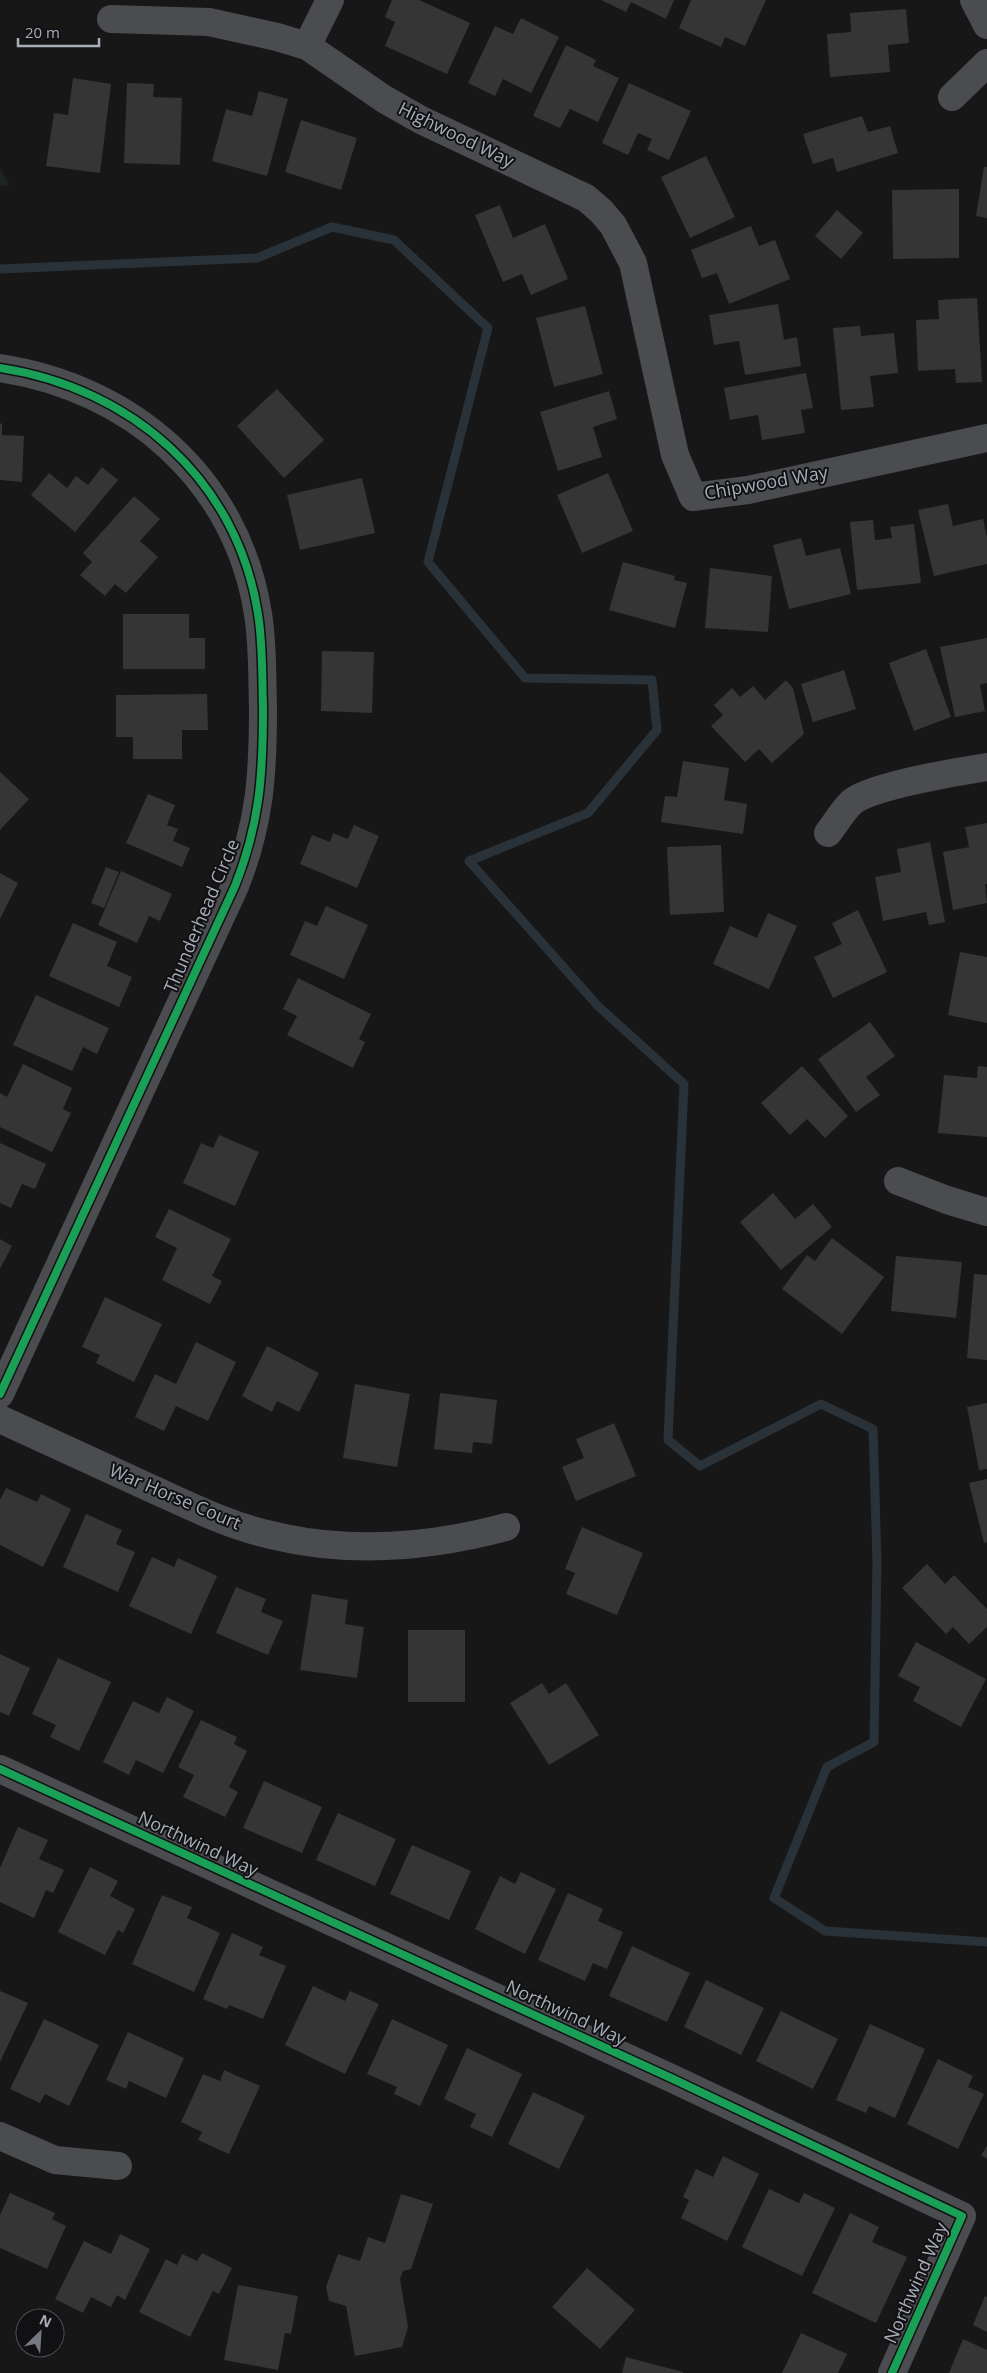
<svg xmlns="http://www.w3.org/2000/svg" width="987" height="2373" font-family="'Open Sans',sans-serif">
<style>
.green{fill:#1d241e}
.lines{fill:none;stroke-linecap:round;stroke-linejoin:round}
.stream{stroke:#2a3239;stroke-width:9}
.building{fill:#353536}
.street{stroke:#4b4c50;stroke-width:28}
.cycleway-casing{stroke:#111113;stroke-width:11}
.cycleway{stroke:#1a9f57;stroke-width:8}
.labels{text-anchor:middle;stroke-width:4;stroke-linejoin:round;paint-order:stroke}
.street-label{font-size:18px;fill:#a8adb8;stroke:#111113}
</style>
<rect width="100%" height="100%" fill="#171717"/>
<path class="green" d="M0 168 10 185 0 186Z"/>
<g class="lines">
<path class="stream" d="M0 269 257 258 332 227 394 240 488 328 428 562 525 678 652 680 657 730 588 813 469 861 598 1006 684 1084 668 1440 700 1466 821 1404 873 1429 877 1561 874 1742 827 1767 774 1898 825 1931 987 1942"/>
</g>
<path class="building" d="M392 0H419L470 23 447 74 385 46 395 22 385 17Z
M601 0H674L666 19 631 2 626 12Z
M691 0H766L745 46 725 37 721 47 679 28Z
M906 9 909 43 888 45 890 72 830 77 827 34 851 32 850 13Z
M521 18 559 37 531 93 503 79 495 96 468 83 495 26 513 34Z
M566 45 596 60 593 66 619 78 598 122 570 109 560 128 533 116Z
M73 78 111 84 100 173 46 166 54 113 68 115Z
M127 83 154 84 153 97 182 98 180 165 124 163Z
M629 83 691 111 669 160 647 150 652 139 638 133 628 155 602 143Z
M259 91 288 99 267 176 212 161 226 109 252 116Z
M862 116 868 132 890 126 898 153 837 172 833 158 813 164 803 134Z
M301 120 357 138 341 190 285 172Z
M706 156 735 217 690 238 661 177Z
M984 167H987V218L976 216Z
M959 189V258L893 259 892 190Z
M500 205 513 238 545 224 568 279 531 295 522 274 503 282 475 215Z
M837 210 863 233 841 259 815 236Z
M751 226 759 246 775 240 790 279 729 304 717 273 702 278 691 250Z
M977 298 982 382 956 383 955 369 918 371 916 320 939 319 938 300Z
M778 304 784 340 797 337 801 366 745 375 739 341 714 345 709 315Z
M585 306 603 374 554 387 536 318Z
M860 326 861 336 894 333 898 373 870 376 874 407 841 410 833 328Z
M806 373 813 408 801 410 805 433 762 440 758 415 730 420 724 388Z
M277 389 324 440 284 478 237 426Z
M609 391 617 419 593 427 602 457 558 471 540 412Z
M0 423 2 424V435L24 436 22 482 0 480Z
M102 467 118 480 75 532 31 495 49 473 67 488 76 476 88 485Z
M608 473 633 531 582 553 557 495Z
M362 478 375 533 300 550 287 495Z
M134 496 160 519 140 541 158 557 126 593 115 584 105 596 80 575 92 562 83 553Z
M948 504 953 526 983 519 987 537V564L934 576 918 510Z
M873 520 875 540 892 538 890 527 914 524 921 583 857 590 850 522Z
M801 538 806 556 840 548 851 594 789 609 773 545Z
M623 562 675 576 674 580 687 583 675 628 609 610Z
M710 568 772 576 768 632 705 628Z
M123 614H189V638H205V669H123Z
M987 638V683L980 685 985 711 955 717 940 647Z
M926 649 951 717 914 731 889 663Z
M322 651 374 652 372 713 321 711Z
M844 670 856 709 813 722 801 684Z
M786 680 793 688 804 734 772 763 759 749 745 762 711 726 723 715 714 705 732 688 740 697 753 686 765 700Z
M207 694 208 730H182V759H133V737H116V695Z
M683 761 729 768 724 800 747 804 743 834 661 822 665 796 677 797Z
M0 772 29 799 0 830Z
M148 794 175 805 167 825 178 829 173 841 190 848 182 867 126 843Z
M987 823V884H985L987 903 953 910 943 852 969 847 965 827Z
M354 825 379 836 357 888 300 864 312 835 330 842 333 833 348 839Z
M930 842 945 922 929 925 926 912 883 921 875 877 901 872 897 849Z
M721 845 724 912 670 915 667 847Z
M106 867 119 872 104 908 91 903Z
M121 871 172 894 160 921 149 916 137 943 98 925Z
M0 873 18 883 0 919Z
M326 906 368 925 344 979 290 955 305 921 317 926Z
M858 910 887 972 833 998 814 957 842 944 832 923Z
M768 913 797 926 769 989 713 964 730 926 757 938Z
M73 923 117 942 107 966 132 977 119 1007 49 976Z
M960 952 987 957V1023L948 1015Z
M298 978 371 1014 359 1039 365 1042 353 1068 287 1035 297 1016 283 1009Z
M36 995 109 1028 97 1054 83 1047 72 1071 13 1045Z
M870 1022 895 1056 866 1077 880 1095 856 1112 818 1059Z
M23 1064 72 1088 63 1109 71 1113 52 1152 0 1127V1093L7 1097Z
M802 1066 848 1116 825 1138 807 1119 790 1135 761 1103Z
M978 1066 987 1067V1137L938 1133 944 1075 977 1078Z
M219 1135 259 1152 235 1206 183 1183 201 1143 213 1148Z
M0 1143 46 1164 35 1189 22 1184 11 1208 0 1203Z
M773 1193 795 1219 813 1204 832 1227 781 1270 740 1222Z
M169 1209 231 1239 212 1276 222 1281 210 1304 162 1280 177 1248 155 1237Z
M832 1238 884 1277 842 1334 782 1289 807 1255 815 1261Z
M0 1239 12 1246 0 1269Z
M896 1256 962 1262 956 1318 891 1311Z
M974 1274 987 1275V1360L967 1358Z
M105 1297 162 1324 134 1382 96 1363 100 1355 82 1347Z
M196 1342 236 1362 208 1421 176 1406 164 1431 135 1417 155 1374 176 1384Z
M267 1346 319 1373 299 1412 277 1401 272 1412 242 1396Z
M355 1384 410 1394 397 1467 343 1458Z
M440 1393 497 1400 492 1444 473 1442 472 1453 434 1449Z
M987 1403V1469L979 1470 967 1407Z
M614 1423 636 1476 576 1501 562 1467 584 1458 576 1439Z
M987 1479V1542L984 1543 969 1483Z
M6 1488 37 1502 41 1494 71 1509 43 1567 0 1545V1500Z
M86 1514 122 1530 116 1544 135 1552 118 1592 63 1567Z
M582 1527 643 1553 617 1615 566 1594 575 1573 565 1569Z
M152 1557 174 1567 178 1558 217 1576 191 1634 129 1606Z
M927 1564 945 1584 954 1575 987 1609V1627L969 1644 953 1627 946 1634 902 1588Z
M236 1587 266 1599 261 1612 283 1621 268 1655 216 1633Z
M312 1594 348 1600 345 1624 364 1627 357 1678 300 1670Z
M408 1630H465V1702H408Z
M916 1642 986 1679 961 1727 913 1701 920 1687 898 1676Z
M0 1654 30 1668 9 1716 0 1712Z
M58 1658 111 1682 79 1751 50 1737 56 1725 32 1714Z
M542 1683 549 1694 566 1683 599 1735 549 1765 510 1703Z
M167 1697 194 1711 163 1773 136 1760 129 1775 103 1762 133 1701 159 1713Z
M201 1720 237 1737 234 1744 247 1751 229 1787 238 1792 225 1817 183 1797 194 1775 178 1767Z
M264 1781 322 1807 302 1853 243 1828Z
M338 1813 396 1839 375 1886 316 1860Z
M18 1827 48 1840 39 1859 64 1870 53 1893 46 1890 34 1918 0 1902V1868Z
M412 1845 471 1871 449 1920 390 1894Z
M90 1867 118 1881 110 1896 135 1909 123 1933 118 1930 105 1955 58 1932Z
M521 1872 556 1889 525 1954 475 1929 500 1876 515 1884Z
M568 1893 603 1909 598 1921 623 1932 607 1969 593 1963 585 1981 538 1960Z
M162 1895 192 1907 187 1918 220 1933 194 1992 132 1964Z
M232 1933 263 1947 259 1955 286 1966 263 2019 229 2005 227 2009 203 1999Z
M632 1946 690 1973 667 2022 609 1996Z
M706 1980 764 2008 741 2055 684 2027Z
M313 1986 345 2001 350 1991 379 2004 345 2074 285 2045Z
M0 1991 28 2003 0 2062Z
M781 2011 838 2039 813 2089 756 2061Z
M44 2019 99 2045 69 2106 45 2094 40 2103 10 2089Z
M392 2019 448 2045 420 2106 394 2094 397 2087 367 2074Z
M870 2024 925 2049 895 2118 869 2106 866 2113 836 2100Z
M128 2032 184 2058 166 2098 129 2081 126 2089 106 2080Z
M467 2048 522 2074 492 2137 470 2127 476 2114 444 2099Z
M938 2059 973 2076 968 2087 984 2094 958 2149 907 2124Z
M224 2070 260 2086 229 2154 198 2140 202 2132 181 2122 203 2074 220 2081Z
M533 2092 585 2116 559 2169 508 2144Z
M987 2146V2159L981 2155Z
M723 2156 759 2174 727 2241 681 2218 689 2200 683 2197 696 2169 713 2177Z
M769 2189 799 2203 804 2193 835 2208 802 2276 742 2247Z
M10 2193 55 2213 52 2219 66 2226 47 2269 0 2248V2215Z
M401 2194 433 2204 411 2269 403 2271 400 2279 408 2327 402 2347 355 2356 346 2306 329 2301 326 2287 338 2254 360 2261 368 2237 385 2243Z
M850 2213 879 2227 872 2242 907 2257 876 2323 812 2293Z
M120 2234 150 2249 125 2300 117 2295 111 2307 91 2297 83 2313 55 2299 84 2241 111 2254Z
M202 2253 232 2268 219 2294 213 2291 190 2337 139 2312 166 2259 177 2265 182 2254 197 2261Z
M587 2268 635 2310 600 2349 552 2307Z
M238 2285 298 2296 291 2334 285 2333 278 2370 224 2360Z
M985 2296 987 2297V2332L973 2325Z
M801 2333 847 2354 838 2373H782Z
M963 2339 987 2350V2373H949Z
M626 2357 683 2372V2373H622Z"/>
<g class="lines">
<path class="street" d="M974 0 987 25
M111 19 209 22 277 37 307 46 384 99 421 120 586 198 601 211 613 225 633 263 675 455 693 497 748 490 987 438
M307 46 330 0
M952 97 987 63
M0 368C131 388 237 479 258 614 263 644 262 677 263 708 263 775 260 823 235 886L0 1394
M828 833C836 823 843 810 852 802 871 786 960 771 987 767
M898 1181 947 1200 987 1212
M0 1419C49 1442 99 1464 148 1487 188 1505 227 1525 271 1535 349 1554 428 1548 506 1527
M0 1769 671 2078 962 2216 892 2373
M0 2136 55 2160 118 2166"/>
<defs>
<path id="cycleway" d="M0 368C131 388 237 479 258 614 263 644 262 677 263 708 263 775 260 823 235 886L0 1394
M0 1769 671 2078 962 2216 892 2373"/>
</defs>
<use href="#cycleway" class="cycleway-casing"/>
<use href="#cycleway" class="cycleway"/>
</g>
<g class="labels">
<g class="street-label">
<text transform="translate(456 135) rotate(26)" y="6">Highwood Way</text>
<text transform="translate(766 483) rotate(-10)" y="6">Chipwood Way</text>
<text transform="translate(202 916) rotate(-67)" y="6">Thunderhead Circle</text>
<text transform="translate(175 1497) rotate(23)" y="6">War Horse Court</text>
<text transform="translate(198 1844) rotate(25)" y="6">Northwind Way</text>
<text transform="translate(566 2013) rotate(25)" y="6">Northwind Way</text>
<text transform="translate(916 2283) rotate(-66)" y="6">Northwind Way</text>
</g>
</g>
<g transform="translate(40 2333) rotate(25)"><circle r="24" fill="#111113" stroke="#4d4f55"/>
<path d="M0-4L9 19L0 12L-9 19Z" fill="#757880"/>
<text y="-8" font-size="14" font-weight="bold" text-anchor="middle" fill="#a8adb8">N</text>
</g>
<path d="M18 38v8h81v-8" fill="none" stroke="#a8adb8" stroke-width="2.5"/>
<text x="25" y="38" font-size="15" fill="#a8adb8" stroke="#111113" stroke-width="4" paint-order="stroke">20 m</text>
</svg>
